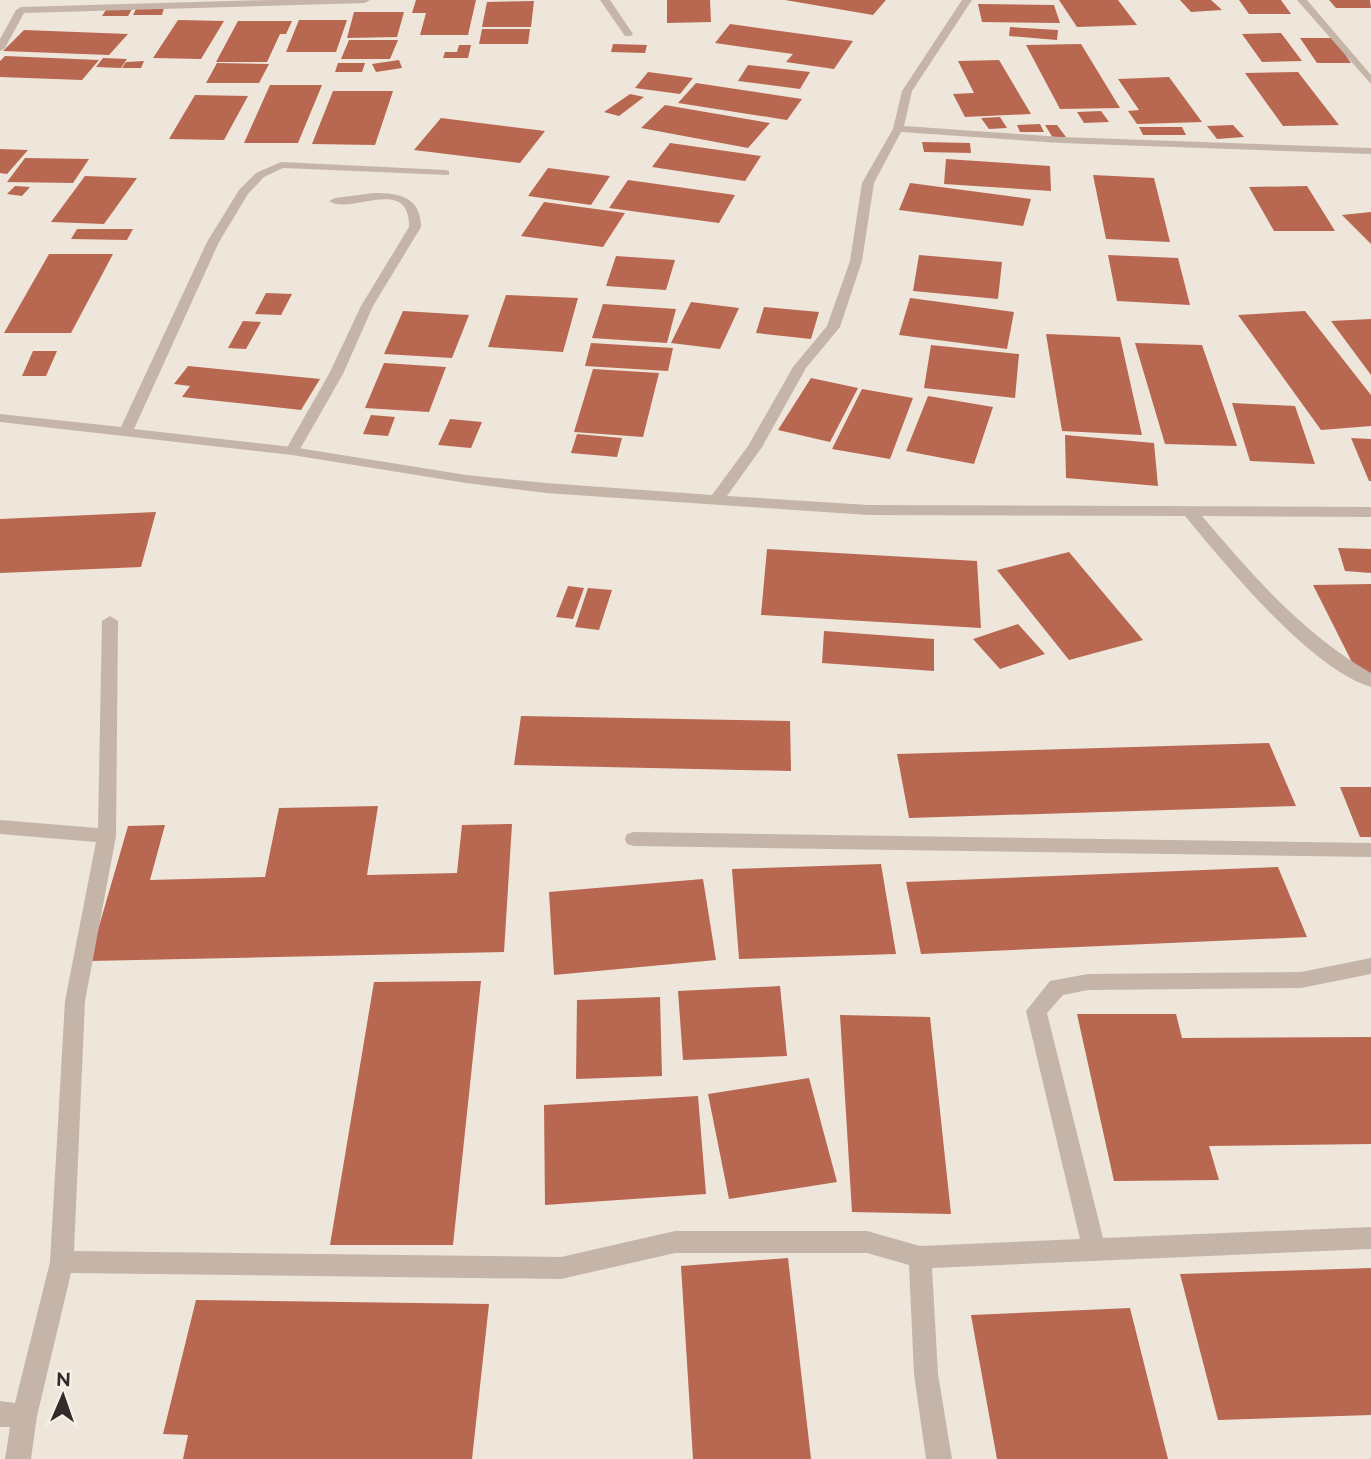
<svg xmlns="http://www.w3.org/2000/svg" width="1371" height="1459" font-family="Raleway,sans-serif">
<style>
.building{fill:#b86750}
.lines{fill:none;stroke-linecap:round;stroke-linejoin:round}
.service{fill:#c5b5a9;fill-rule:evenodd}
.minor{fill:#c5b5a9;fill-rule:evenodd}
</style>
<rect width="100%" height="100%" fill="#eee5db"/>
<path class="building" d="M416 0H476L468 35H420L426 13H412Z
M667 0H710L711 22 667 23Z
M785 0H886L873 15Z
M1059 0H1118L1137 25 1077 27Z
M1180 0H1211L1222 10 1191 12Z
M1239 0H1281L1291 14H1249Z
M1329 0H1370L1371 8H1336Z
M534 1 531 27H482L487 2Z
M978 4 1054 5 1060 23 982 22Z
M164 8 162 15H133L136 9Z
M132 9 128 16H102L106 10Z
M354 12H404L397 37 347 38Z
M178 20 224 21 201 59 153 58Z
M299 20H347L336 52H286Z
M238 21H292L286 34H280L267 62H216Z
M730 24 853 41 834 69 786 62 793 54 715 43Z
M1010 27 1058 30 1057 40 1009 36Z
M482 29H530L528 44H479Z
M24 30 128 34 109 55 3 51Z
M1281 33 1302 61 1262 62 1242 34Z
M1300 38H1334L1351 63H1317Z
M349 40H398L390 59H341Z
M613 44 647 45 645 53 611 52Z
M1081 44 1120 108 1060 109 1026 45Z
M459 45H471L468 58H443L445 52H457Z
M5 56 99 60 82 80 0 77V61Z
M103 58 127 59 121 68 96 67Z
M399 60 402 68 376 72 372 64Z
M999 60 1031 114 965 117 953 94 974 93 958 61Z
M144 61 141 68H122L126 62Z
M217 63 269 64 259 83H206Z
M338 63H365L362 72H335Z
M748 65 810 72 800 89 738 81Z
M648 72 693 78 680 94 635 88Z
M1298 72 1339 125 1283 126 1245 73Z
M1169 77 1202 122 1137 124 1128 111 1139 110 1118 79Z
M696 83 802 99 787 120 678 103Z
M270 85H322L298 143H244Z
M333 91H393L375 145 312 144Z
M630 94 644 97 619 116 604 112Z
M195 95 248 96 224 140 169 139Z
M665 105 770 123 748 148 641 128Z
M1101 111 1109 122 1084 123 1077 112Z
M1000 117 1007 128 989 129 981 118Z
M441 118 545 131 520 163 414 150Z
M1040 124 1044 132H1020L1017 125Z
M1045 125H1057L1066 137 1053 138Z
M1233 125 1244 137 1217 139 1207 126Z
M1139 127H1182L1186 135H1143Z
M922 142 970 143 971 153 924 152Z
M670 143 761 156 745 181 652 167Z
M0 149 28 150 7 174 0 173Z
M25 158 89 159 73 183 7 182Z
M946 159 1050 166 1051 191 944 184Z
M548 168 610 176 591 205 528 196Z
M1093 175 1154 178 1170 242 1106 239Z
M85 176 137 178 104 224 51 222Z
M628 180 735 195 719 223 609 208Z
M910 183 1031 199 1023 226 899 210Z
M15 186 30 187 22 196 7 194Z
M1307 186 1335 231H1274L1249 187Z
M544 202 625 213 603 247 521 236Z
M1371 212V244L1342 215Z
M77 229H133L127 240 71 239Z
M49 254H113L71 333H4Z
M919 255 1002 262 998 299 913 291Z
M1108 255 1178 258 1190 305 1117 301Z
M616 256 675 260 666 290 606 286Z
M266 293 292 294 281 315 255 314Z
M506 295 578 298 563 352 488 347Z
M910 298 1014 312 1007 349 899 335Z
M691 302 739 308 720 349 671 343Z
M603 304 676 309 667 343 592 338Z
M764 307 819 312 811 339 756 333Z
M403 311 469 315 452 358 384 354Z
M1305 311 1371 395V426L1321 430 1238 315Z
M1371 319V375L1331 321Z
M243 321 261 322 246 349 228 348Z
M1046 334 1120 337 1142 435 1062 431Z
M591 343 673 348 668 371 585 366Z
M1135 343 1202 345 1237 446 1165 444Z
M931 345 1019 354 1015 398 924 388Z
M33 351H57L46 376H22Z
M384 363 446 367 429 412 365 408Z
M188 366 320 379 301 410 182 397 190 386 174 384Z
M593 369 659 373 643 437 574 432Z
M811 378 858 388 830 442 778 430Z
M862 389 913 398 890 459 832 449Z
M928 396 993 407 974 464 906 451Z
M1232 403 1295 406 1315 464 1250 461Z
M371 415 395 417 388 436 363 434Z
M450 419 482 422 471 448 438 445Z
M577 434 622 438 617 457 571 453Z
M1065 435 1154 443 1158 486 1066 478Z
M1351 438 1371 439V481H1369Z
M156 512 141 567 0 573V519Z
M1338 548 1371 549V573L1345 571Z
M767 549 977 561 981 628 761 615Z
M1069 552 1143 640 1069 660 997 570Z
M1371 584V673L1358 674 1313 585Z
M568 586 584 588 573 619 556 617Z
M588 588 612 590 599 630 575 627Z
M1018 624 1045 654 1000 669 973 639Z
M824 631 934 639V671L822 663Z
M521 716 790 721 791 771 514 765Z
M1269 743 1296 806 909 818 897 754Z
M1340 787H1371V837H1360Z
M378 806 367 875 457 873 462 825 512 824 504 952 89 961 128 826 165 825 150 880 265 877 279 808Z
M881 864 896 954 739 959 732 869Z
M1278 867 1307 937 921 954 906 882Z
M703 879 716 960 554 975 549 892Z
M481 981 453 1245H330L374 982Z
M780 986 787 1056 683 1060 678 991Z
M660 997 662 1076 576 1079 577 1000Z
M1077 1014H1176L1182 1038 1371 1037V1144L1209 1146 1219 1180 1114 1181Z
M840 1015 930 1017 951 1214 852 1212Z
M809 1078 837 1182 729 1199 708 1094Z
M698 1096 706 1194 545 1205 544 1105Z
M788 1258 811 1459H693L681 1266Z
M1371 1268V1415L1218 1420 1180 1274Z
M196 1300 489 1304 472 1459H183L188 1435 163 1434Z
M1130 1308 1168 1459H997L971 1315Z"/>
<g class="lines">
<path class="service" d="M600 0H610L633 34 631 36H625Z
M374 193C399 193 421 197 421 227L373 306 343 374 299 451 297 454H287L285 451 329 374 361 306 409 227C410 174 350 216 329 201L335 198Z
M110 616 118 621 116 836 85 1001 74 1251 561 1257 675 1231H867L920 1246 1080 1239 1026 1011 1050 981 1088 974 1301 972 1371 958V974L1301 988 1088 990 1063 995 1047 1013 1103 1238 1371 1227V1249L932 1268 938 1374 952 1459H926L914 1374 909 1265 867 1253H675L561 1279 71 1273 37 1416 31 1459H5L10 1427H0V1401L15 1403 50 1262 65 1001 96 842 0 834V820L98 828 102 621Z
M634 832 1371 843V857L634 846 627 844 625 839 627 834Z"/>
<path class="minor" d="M268 0H370L365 3 24 13 5 48 0 51V39L16 10 21 7Z
M962 0H972L912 91 904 126 1061 137 1371 148V154L1061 143 901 132 874 183 862 261 840 327 806 368 762 447 727 496 868 505 1371 507V517L1202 516C1252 575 1303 634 1371 673V687C1310 669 1226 565 1185 516L868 515 546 493 466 483 292 455 0 422V414L121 427 207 242 239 190 256 173 281 162 445 170 449 171V175L283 168 264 177 248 194 219 242 134 429 292 447 466 475 546 483 712 495 748 446 793 367 827 326 850 261 862 183 893 129 902 91Z
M1297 0H1307L1371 75V84Z"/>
</g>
<g transform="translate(63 1396) rotate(2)" stroke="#f7efe7" stroke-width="5" paint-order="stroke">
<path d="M0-5L12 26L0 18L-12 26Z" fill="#332b28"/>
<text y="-10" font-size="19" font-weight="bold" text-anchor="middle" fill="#332b28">N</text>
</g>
</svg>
